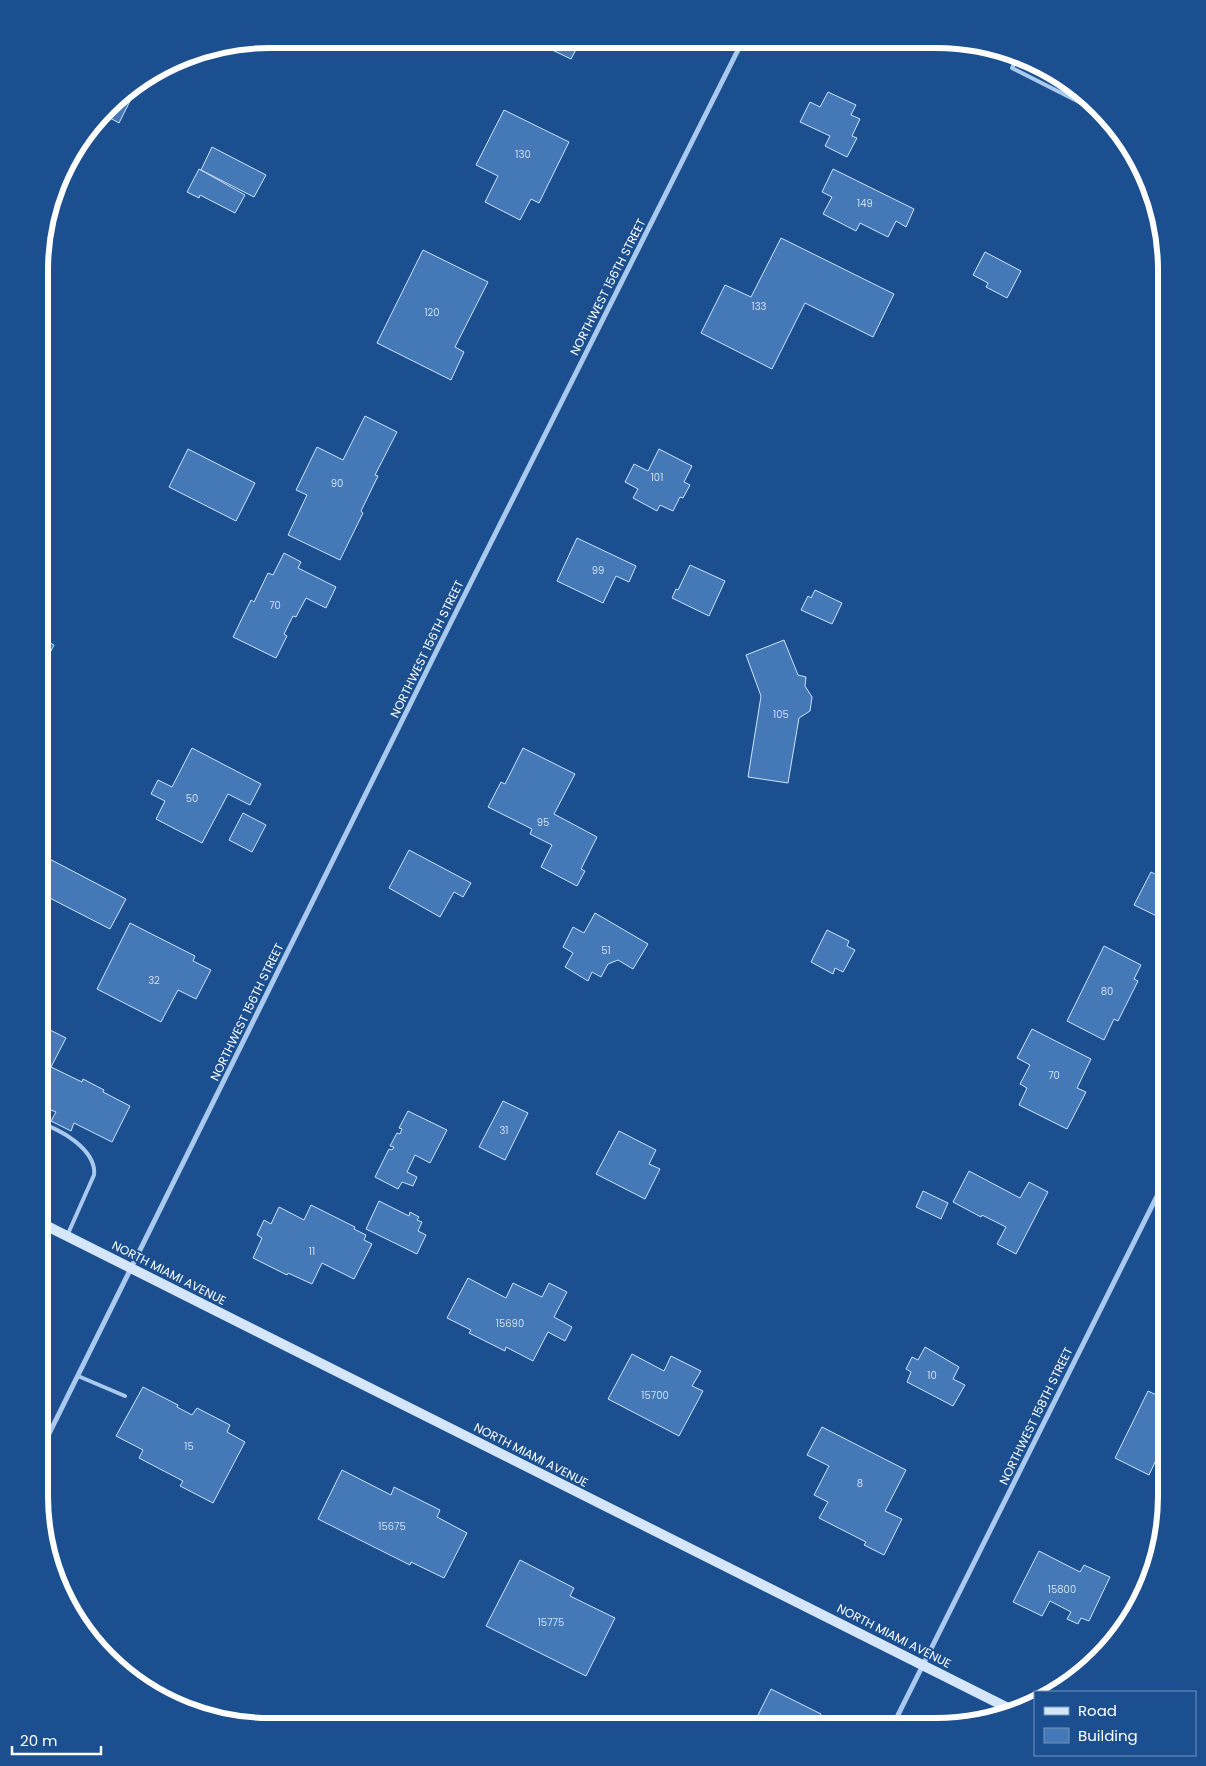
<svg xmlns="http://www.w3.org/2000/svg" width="1206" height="1766" font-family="Poppins,sans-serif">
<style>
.building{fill:#4478b7;stroke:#cfe3fa}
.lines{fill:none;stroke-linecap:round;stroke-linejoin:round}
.lane{stroke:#a9c9ee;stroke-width:4}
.street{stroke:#a9c9ee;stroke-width:5}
.secondary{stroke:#d6e6fa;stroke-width:10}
.labels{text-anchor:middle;stroke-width:4;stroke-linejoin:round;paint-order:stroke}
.number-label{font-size:10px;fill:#d0dded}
.street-label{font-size:12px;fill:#fff;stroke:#1b4f8f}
.rim{fill:none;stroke:#fff;stroke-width:6}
</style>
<rect width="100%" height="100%" fill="#1b4f8f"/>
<path class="building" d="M531 40H581L571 59Z
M950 41H967L964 48Z
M124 92 132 97 119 123 103 114 118 96Z
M828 92 856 105 851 115 860 119 852 136 857 138 847 157 825 146 830 136 800 122 810 102 820 107Z
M504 110 569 142 539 203 531 199 520 220 485 202 498 176 476 165Z
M212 147 266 175 254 197 201 170Z
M199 169 245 195 235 213 200 195 199 198 187 192Z
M833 169 914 209 906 227 896 221 888 237 860 223 856 231 823 214 832 197 822 192Z
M781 238 894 294 873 337 805 303 772 369 701 333 725 285 751 297Z
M423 250 488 282 455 347 464 352 451 380 377 343Z
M985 252 1021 271 1007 298 986 287 988 283 973 275Z
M365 416 397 432 375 475 378 476 361 511 363 513 340 560 288 535 307 495 296 490 317 447 343 460Z
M188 449 255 483 236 521 169 487Z
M659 449 692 466 684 482 690 485 683 498 680 497 673 511 660 505 657 511 633 498 638 489 625 482 634 464 648 471Z
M577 538 636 566 629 582 616 576 603 603 557 581Z
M284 553 301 562 298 568 336 587 326 608 306 598 296 617 293 616 284 634 287 636 276 658 233 637 251 600 254 602 268 573 273 575Z
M40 557 48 561 40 577Z
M690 565 725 581 709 616 672 598 676 589 678 590Z
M815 590 842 603 832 624 801 610 808 596 811 598Z
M40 638 54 645 40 672Z
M784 640 798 675 806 677 805 686 812 697 810 711 799 718 788 783 748 777 761 696 746 655Z
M192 748 261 784 250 805 228 794 202 843 156 819 165 801 151 794 158 780 172 787Z
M523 748 575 774 554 814 597 837 581 869 585 871 577 886 541 867 552 845 530 834 532 829 488 807 501 782 505 784Z
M243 813 266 825 252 852 229 840Z
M409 850 471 883 463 897 454 892 440 917 389 888Z
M40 854 126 899 110 929 40 893Z
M1151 872 1167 880V921L1134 905Z
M595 913 648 944 633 969 618 960 608 964 601 977 592 972 588 981 565 967 573 953 563 947 573 927 584 933Z
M130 923 195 956 193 961 211 970 196 999 178 990 161 1022 97 989Z
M827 930 849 941 847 946 855 950 843 972 835 968 833 974 811 962Z
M1104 946 1141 965 1134 979 1138 981 1118 1021 1114 1019 1104 1040 1067 1021Z
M40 1025 66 1038 51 1067 82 1082 83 1079 104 1090 103 1092 130 1106 112 1142 74 1123 71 1131 51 1121 56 1112 51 1110 46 1119 39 1115V1084L43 1076 39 1074Z
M1032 1029 1091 1059 1077 1088 1086 1092 1067 1129 1019 1105 1027 1088 1020 1084 1030 1065 1017 1058Z
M503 1101 528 1113 505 1160 479 1147Z
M408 1111 447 1130 430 1163 415 1155 407 1172 417 1177 413 1186 402 1182 398 1189 375 1177 389 1149 392 1150 394 1147 390 1146 397 1133 400 1134 402 1129 399 1128Z
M619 1131 656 1150 649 1164 660 1169 645 1199 596 1174Z
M969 1171 1020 1198 1029 1182 1048 1192 1016 1254 997 1244 1006 1227 982 1215 981 1217 953 1202Z
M923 1191 948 1203 941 1219 916 1207Z
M379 1201 409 1216 410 1212 419 1217 417 1220 422 1222 418 1231 426 1235 417 1254 366 1229Z
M311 1205 355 1227 354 1229 366 1235 364 1240 372 1244 354 1279 322 1263 312 1284 288 1273 287 1275 253 1258 262 1238 257 1235 264 1220 271 1224 279 1207 304 1220Z
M468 1278 506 1298 513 1283 542 1297 549 1283 567 1292 554 1317 572 1327 565 1341 548 1332 533 1361 506 1347 505 1351 469 1333 471 1330 447 1318Z
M925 1347 959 1367 953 1379 965 1385 953 1406 907 1382 911 1372 906 1369 912 1357 918 1360Z
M632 1354 664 1371 671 1356 701 1371 692 1386 703 1391 679 1436 608 1399Z
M143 1387 178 1405 177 1407 192 1415 197 1408 230 1425 227 1432 245 1442 213 1503 180 1486 183 1481 139 1458 143 1450 116 1436Z
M1148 1391 1167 1400V1463L1157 1458 1149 1475 1115 1458Z
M822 1427 906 1470 885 1511 902 1519 884 1555 864 1545 866 1542 819 1518 828 1502 814 1495 829 1466 807 1455Z
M342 1470 391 1495 394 1487 440 1510 437 1517 467 1533 444 1578 411 1562 410 1565 318 1519Z
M1165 1522 1161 1540 1156 1538Z
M1039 1551 1080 1572 1084 1565 1110 1577 1089 1621 1081 1618 1078 1624 1067 1619 1071 1612 1050 1601 1042 1616 1013 1602Z
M520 1560 574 1588 570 1596 615 1618 586 1676 486 1626Z
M771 1689 821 1714 815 1727H752Z"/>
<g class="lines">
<path class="lane" d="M1019 55 1012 68 1097 111
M39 1124C60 1127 97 1151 94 1175L67 1236
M78 1376 125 1396"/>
<path class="street" d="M39 1454 439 646 743 40
M892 1727 1167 1176"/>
<path class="secondary" d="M39 1222 1012 1710"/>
</g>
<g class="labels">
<g class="number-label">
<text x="523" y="158">130</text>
<text x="865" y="207">149</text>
<text x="759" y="310">133</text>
<text x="432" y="316">120</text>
<text x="657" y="481">101</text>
<text x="337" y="487">90</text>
<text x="598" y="574">99</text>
<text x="275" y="609">70</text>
<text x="781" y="718">105</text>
<text x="192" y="802">50</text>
<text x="543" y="826">95</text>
<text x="606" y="954">51</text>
<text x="154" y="984">32</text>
<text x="1107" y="995">80</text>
<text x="1054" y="1079">70</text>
<text x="504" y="1134">31</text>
<text x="312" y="1255">11</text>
<text x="510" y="1327">15690</text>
<text x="932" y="1379">10</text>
<text x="655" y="1399">15700</text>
<text x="189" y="1450">15</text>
<text x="860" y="1487">8</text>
<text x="392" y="1530">15675</text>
<text x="1062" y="1593">15800</text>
<text x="551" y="1626">15775</text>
</g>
<g class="street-label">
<text transform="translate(608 287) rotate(-63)" y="4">NORTHWEST 156TH STREET</text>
<text transform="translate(427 649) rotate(-64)" y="4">NORTHWEST 156TH STREET</text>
<text transform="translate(247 1012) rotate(-64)" y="4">NORTHWEST 156TH STREET</text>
<text transform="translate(169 1273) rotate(27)" y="4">NORTH MIAMI AVENUE</text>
<text transform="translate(1036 1416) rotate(-64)" y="4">NORTHWEST 158TH STREET</text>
<text transform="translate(531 1455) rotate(27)" y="4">NORTH MIAMI AVENUE</text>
<text transform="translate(894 1636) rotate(27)" y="4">NORTH MIAMI AVENUE</text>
</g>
</g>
<path d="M0 0H1206V1766H0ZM270 48H936A222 222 0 0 1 1158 270V1496A222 222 0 0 1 936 1718H270A222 222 0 0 1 48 1496V270A222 222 0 0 1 270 48Z" fill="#1b4f8f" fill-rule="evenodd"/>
<path class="rim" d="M270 48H936A222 222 0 0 1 1158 270V1496A222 222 0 0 1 936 1718H270A222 222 0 0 1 48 1496V270A222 222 0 0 1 270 48Z"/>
<rect x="1034" y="1691" width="162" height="65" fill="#1b4f8f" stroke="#7695bc"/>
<rect x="1044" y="1707" width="25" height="8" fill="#d6e6fa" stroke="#7695bc"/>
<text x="1078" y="1716" font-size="15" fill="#ffffff">Road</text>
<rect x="1044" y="1728" width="25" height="15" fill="#4478b7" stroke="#7695bc"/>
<text x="1078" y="1741" font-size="15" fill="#ffffff">Building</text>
<path d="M12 1746v8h89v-8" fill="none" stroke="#ffffff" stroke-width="2.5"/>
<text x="20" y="1746" font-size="15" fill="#ffffff" stroke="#1b4f8f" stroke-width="4" paint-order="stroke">20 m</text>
</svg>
